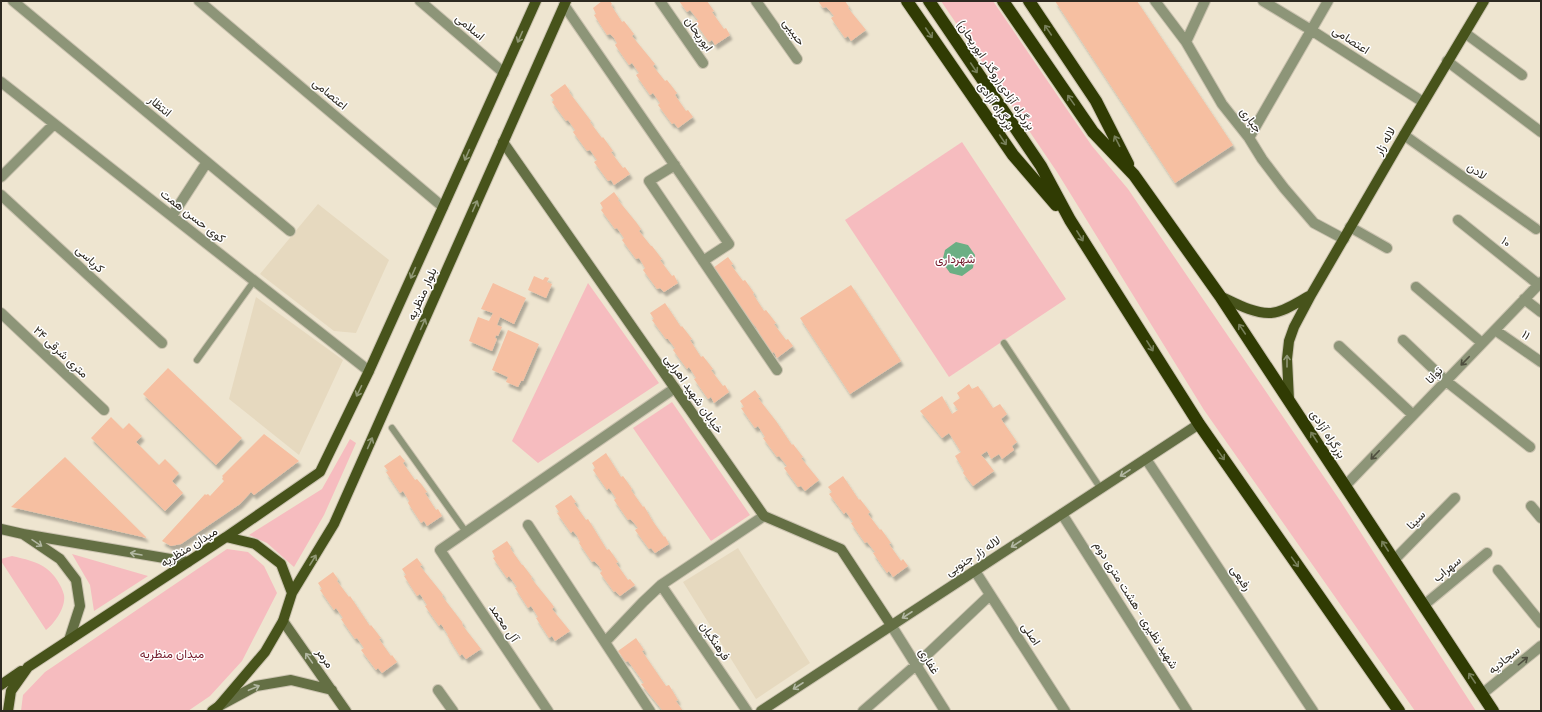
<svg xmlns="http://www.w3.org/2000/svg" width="1542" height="712" font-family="Montserrat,Vazirmatn,sans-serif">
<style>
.built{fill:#e6d9bf}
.green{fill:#f6bcbf}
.water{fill:#6baf84}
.building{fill:#f6bfa1;filter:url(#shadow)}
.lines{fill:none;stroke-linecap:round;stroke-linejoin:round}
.lane-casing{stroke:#cbc3b0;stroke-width:8}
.street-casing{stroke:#cbc3b0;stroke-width:12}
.secondary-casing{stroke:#cbc3b0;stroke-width:12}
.primary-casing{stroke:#cbc3b0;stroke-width:12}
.highway-casing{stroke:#cbc3b0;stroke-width:14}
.lane{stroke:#8d9578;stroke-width:6}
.street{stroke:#8d9578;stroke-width:10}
.secondary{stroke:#646f44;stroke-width:10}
.primary{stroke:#47531b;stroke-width:10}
.highway{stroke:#303b03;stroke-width:12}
.oneway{stroke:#78805b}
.oneway2{stroke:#919876}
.oneway3{stroke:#4f4f3f}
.oneway4{stroke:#b2b7a2}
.labels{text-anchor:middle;stroke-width:3;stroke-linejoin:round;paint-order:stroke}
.street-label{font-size:12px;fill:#2d2921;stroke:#fff}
.park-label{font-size:12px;fill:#731829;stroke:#fff}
</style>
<defs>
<filter id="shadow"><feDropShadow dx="2.5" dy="4.5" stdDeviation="1" flood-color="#0004"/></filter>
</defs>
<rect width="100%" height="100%" fill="#eee5d0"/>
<path class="built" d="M318 204 389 260 356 333 334 331 260 274Z
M256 297 343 360 299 455 229 399Z
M738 548 810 663 756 699 683 582Z"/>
<path class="green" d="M941 1H993L1092 146 1128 189 1341 502 1476 711H1415L1204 410 1057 172Z
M962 142 1066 299 949 377 845 220Z
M588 283 659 383 538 463 512 441Z
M672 402 750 515 711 541 633 428Z
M350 439 356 443 324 515 294 567 267 543 249 535 322 489Z
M227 549 248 552 264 566 277 593 242 661 210 696 188 711H21L23 695 45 672Z
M72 554 148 576 94 611 90 585Z
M12 556C24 559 37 561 47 569 54 574 62 586 64 595 66 607 55 623 46 630L1 561V559Z"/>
<path class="water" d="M956 242 968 245 975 255 973 268 962 276 950 273 942 262 945 250Z"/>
<path class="building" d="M602 1H610L612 4 611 5 622 22 624 21 634 34 632 36 655 64 653 66 665 81 667 80 677 93 675 95 686 111 688 110 693 117 678 128 674 123 672 124 658 105 660 103 653 93 650 95 636 75 639 73 632 63 629 65 615 45 617 43 614 38 610 34 607 35 594 15 596 14 593 8Z
M679 1H707L714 11 712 12 724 29 726 28 730 35 715 45 712 40 709 42 695 22 698 20 690 10 687 12Z
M818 1H845L849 7 848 8 866 30 851 41 848 36 845 38 831 18 834 16 830 11 826 7 823 8Z
M1055 1H1137L1233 145 1175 183Z
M565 84 570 91 569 92 591 121 590 122 602 138 603 137 613 151 611 152 623 168 625 167 630 174 614 185 611 180 608 181 594 162 597 160 590 150 587 151 573 132 575 130 568 120 566 121 552 102 554 100 550 95Z
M614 192 619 199 618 200 636 222 641 229 639 231 651 246H652L662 259 660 260 672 276 674 275 678 283 664 292 660 288 657 289 643 270 645 268 639 258 636 259 622 240 624 238 617 228 615 229 601 210 603 208 600 203Z
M728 257 733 264 731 265 743 281 745 280 754 293 753 294 764 311 766 310 776 323 774 324 786 340 788 339 793 346 777 358 774 352 771 354 757 334 759 332 756 327 752 323 750 324 731 293 729 295 713 268Z
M534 276 543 280 545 277 549 278 547 282 552 284 546 298 528 290Z
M493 283 526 298 514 324 500 317 497 325 502 327 498 336 496 335 495 338 497 339 492 351 469 341 478 317 489 321 493 313 481 309Z
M851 285 901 361 850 394 800 318Z
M665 303 681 327 682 326 692 339 690 340 701 357 703 356 713 369 711 370 723 386 725 385 729 392 714 403 711 397 708 399 694 379 696 378 689 367 687 369 673 350 675 348 668 339H666L652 320 654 319 650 313Z
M508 330 539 344 523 381H521L518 387 506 382 508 377 492 370Z
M168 368 242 438 216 465 143 394Z
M969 384 972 389 978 386 993 408 1000 404 1007 414 1001 419 1017 442 1012 446 1014 450 1002 459 999 454 991 459 987 451 981 455 984 458 994 471 973 486 963 473 964 471 955 456 961 452 949 433 942 438 920 411 942 396 952 414 958 410 953 403 960 398 957 393Z
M755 390 760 397 758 398 776 421 792 445 793 444 803 457 801 458 819 480 805 491 801 486 798 487 784 468 787 466 779 456 777 457 763 438 765 437 758 426 755 428 741 408 744 407 740 401Z
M111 417 123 429 129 423 142 436 136 442 159 465 165 459 179 473 172 481 183 493 165 511 91 438Z
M264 434 299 461 254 495 251 492 240 504 181 544 171 546 162 541 205 494 206 495 208 494 210 496 224 481 222 479 223 477 222 476Z
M606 453 621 477 623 476 628 483 632 489 631 490 643 507 644 506 652 520 664 537 665 536 669 544 655 553 651 548 649 549 635 530 638 528 634 523 630 519 628 520 614 500 616 498 609 488 607 490 593 470 595 468 592 463Z
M400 455 405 461 403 463 415 480 417 479 422 485 427 492 425 493 436 510 438 509 442 516 427 526 424 521 421 523 408 503 409 501 403 491 400 493 386 472 388 471 384 466Z
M65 457 147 538 11 507Z
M843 476 859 500 860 499 870 512 868 514 880 530 881 529 891 543 889 544 901 561 903 559 908 566 893 577 889 571 887 573 873 553 875 552 867 542 865 543 851 523 853 522 846 512 844 514 829 494 832 492 828 487Z
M571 495 576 502 574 503 586 520 588 519 607 550 609 549 618 562 616 563 628 580 630 579 635 585 620 596 615 591 614 592 600 573 602 571 599 566 594 561 592 562 579 543 580 542 577 536 573 531 571 533 557 513 559 512 555 506Z
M507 541 511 547 510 548 522 565H523L532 577 531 578 552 604 554 607 552 609 570 631 555 641 552 636 549 638 536 618 538 617 531 606 528 608 515 588 517 587 509 576 507 578 493 558 495 557 492 551Z
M417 558 422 565 420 566 441 592 443 595 442 596 462 622 463 626 481 649 466 659 462 654 460 656 447 635H448L441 624 439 626 425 606 427 605 420 594 417 596 404 576 406 575 402 569Z
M333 572 338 579 337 581 349 597 350 596 370 626 371 625 381 638 379 639 391 656 392 655 397 662 382 673 378 668 376 670 361 650 364 648 357 638 355 639 341 619 343 618 336 608 334 610 320 590 322 589 318 583Z
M636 638 644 650 642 651 666 686 669 685 678 700 676 701 683 711H663L641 684 644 683 628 661 626 662 618 651Z"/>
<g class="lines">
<defs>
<path id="lane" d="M1004 343 1101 489
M197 360 254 281
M392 428 466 532"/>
<path id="street" d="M13 1 290 231
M199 1 443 207
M420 1 504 73
M660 1 703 63
M756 1 797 59
M1155 1 1186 42 1222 104 1249 138 1262 159 1284 188 1314 223 1344 239
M1263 1 1311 30 1423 102
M564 5 729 244 703 261
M1465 33 1522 75
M1186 42 1205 1
M1447 61 1541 132
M1 82 369 371
M1404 135 1536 229
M1249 138 1328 1
M675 165 649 181 777 370
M1 177 54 124
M1 195 162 343
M172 216 207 162
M1458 220 1539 285
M1350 227 1387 248
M1416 287 1482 343
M1524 299 1541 312
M1 313 104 410
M1495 330 1541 362
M1403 340 1446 381 1530 447
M1339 346 1413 415
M1146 459 1313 711
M1346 485 1541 282
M1531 506 1541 518
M1062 514 1187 711
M528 525 650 711
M1394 560 1455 498
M1498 570 1541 623
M975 571 1065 711
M661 585 747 711
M1424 605 1487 553
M891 625 945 711
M605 642 643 602 661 585 764 516
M438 690 453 711
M1482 694 1541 646
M548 711 440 550 675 388
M863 711 916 665 990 595"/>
<path id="secondary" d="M503 142 764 516 841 549 891 625
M1 529 23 534
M283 621 346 711
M69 640 80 606 76 580 60 559 23 534 188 562
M219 706 256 686 291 680 332 690
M761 711 1199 424"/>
<path id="primary" d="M1220 296C1235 303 1254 314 1271 313 1285 312 1299 301 1311 295
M1289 400 1287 359 1289 341 1294 327 1311 295 1404 135 1484 1
M292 593 334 524 566 1
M1 685 21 671
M8 711 11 691 28 667 226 537 320 472 369 371 536 1
M212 711 219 706 265 652 283 621 292 593 281 564 255 544 226 537"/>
<path id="highway" d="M907 1 1013 155 1056 205
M929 1 1041 166 1070 220 1199 424 1399 711
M1003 1 1093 132 1134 175 1220 296 1493 711
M1029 1 1096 101 1128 164"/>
</defs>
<use href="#lane" class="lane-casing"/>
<use href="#street" class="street-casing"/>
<use href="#secondary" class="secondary-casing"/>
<use href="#primary" class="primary-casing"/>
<use href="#highway" class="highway-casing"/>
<use href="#lane" class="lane"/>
<use href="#street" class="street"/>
<use href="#secondary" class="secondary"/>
<use href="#primary" class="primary"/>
<use href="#highway" class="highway"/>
</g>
<defs><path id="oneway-shaft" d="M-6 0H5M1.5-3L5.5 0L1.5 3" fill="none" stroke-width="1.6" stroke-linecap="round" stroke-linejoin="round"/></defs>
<g class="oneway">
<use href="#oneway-shaft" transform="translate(1048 30) rotate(-124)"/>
<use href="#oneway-shaft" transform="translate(929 33) rotate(56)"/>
<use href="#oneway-shaft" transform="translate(974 68) rotate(56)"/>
<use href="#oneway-shaft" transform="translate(1071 100) rotate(-125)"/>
<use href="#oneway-shaft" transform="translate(1003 140) rotate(56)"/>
<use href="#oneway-shaft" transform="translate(1117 141) rotate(-117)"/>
<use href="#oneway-shaft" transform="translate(1080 236) rotate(58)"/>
<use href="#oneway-shaft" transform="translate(1242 329) rotate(-124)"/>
<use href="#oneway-shaft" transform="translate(1150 346) rotate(58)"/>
<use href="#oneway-shaft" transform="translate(1314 437) rotate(-123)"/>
<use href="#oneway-shaft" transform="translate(1221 455) rotate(55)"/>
<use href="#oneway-shaft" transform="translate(1385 546) rotate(-123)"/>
<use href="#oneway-shaft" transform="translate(1295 562) rotate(55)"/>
<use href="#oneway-shaft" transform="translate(1472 678) rotate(-124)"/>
</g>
<g class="oneway2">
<use href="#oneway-shaft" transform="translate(520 37) rotate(114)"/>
<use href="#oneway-shaft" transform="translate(467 155) rotate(114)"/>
<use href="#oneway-shaft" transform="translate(475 206) rotate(-66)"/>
<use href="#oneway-shaft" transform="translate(413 273) rotate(114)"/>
<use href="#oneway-shaft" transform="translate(423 324) rotate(-66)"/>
<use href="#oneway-shaft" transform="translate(1287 361) rotate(-90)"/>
<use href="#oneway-shaft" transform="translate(359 391) rotate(116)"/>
<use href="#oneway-shaft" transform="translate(370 443) rotate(-66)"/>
<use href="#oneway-shaft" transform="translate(313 560) rotate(-58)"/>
</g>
<g class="oneway3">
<use href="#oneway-shaft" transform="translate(1465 361) rotate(134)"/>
<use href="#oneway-shaft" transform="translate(1375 455) rotate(134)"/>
<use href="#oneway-shaft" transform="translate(1523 661) rotate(-39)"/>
</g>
<g class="oneway4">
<use href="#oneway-shaft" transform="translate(1125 473) rotate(147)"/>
<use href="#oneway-shaft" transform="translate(37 543) rotate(34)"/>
<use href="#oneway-shaft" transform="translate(1016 544) rotate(147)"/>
<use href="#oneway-shaft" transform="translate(136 554) rotate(-170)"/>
<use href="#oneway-shaft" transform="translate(907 615) rotate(147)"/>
<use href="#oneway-shaft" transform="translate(309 658) rotate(-125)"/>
<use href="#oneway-shaft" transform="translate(798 686) rotate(147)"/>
<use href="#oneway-shaft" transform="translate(254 688) rotate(-23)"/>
</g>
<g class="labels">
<g class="street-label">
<text transform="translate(470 27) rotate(40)" y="4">اسلامی</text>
<text transform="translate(794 32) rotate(55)" y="4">حبیبی</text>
<text transform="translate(699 34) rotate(55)" y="4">ابوریحان</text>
<text transform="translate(1351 40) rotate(33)" y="4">اعتصامی</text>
<text transform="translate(996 75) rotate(56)" y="4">بزرگراه آزادی(روگذر ابوریحان)</text>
<text transform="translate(330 94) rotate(40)" y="4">اعتصامی</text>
<text transform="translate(160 106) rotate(40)" y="4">انتظار</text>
<text transform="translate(996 106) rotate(56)" y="4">بزرگراه آزادی</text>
<text transform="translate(1251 120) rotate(53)" y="4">جباری</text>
<text transform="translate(1385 141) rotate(-60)" y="4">لاله زار</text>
<text transform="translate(1477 171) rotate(36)" y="4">لادن</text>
<text transform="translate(193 216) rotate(38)" y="4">کوی حسن همت</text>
<text transform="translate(1506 242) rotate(38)" y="4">۱۰</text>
<text transform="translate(90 259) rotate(43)" y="4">کرباسی</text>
<text transform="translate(422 294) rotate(-66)" y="4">بلوار منظریه</text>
<text transform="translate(1526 335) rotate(36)" y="4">۱۱</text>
<text transform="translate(61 352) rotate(43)" y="4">۲۴ متری شرقی</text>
<text transform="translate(1434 375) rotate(-46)" y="4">توانا</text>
<text transform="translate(694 394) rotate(55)" y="4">خیابان شهید اهرابی</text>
<text transform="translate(1328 434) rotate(57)" y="4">بزرگراه آزادی</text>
<text transform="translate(1416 520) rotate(-46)" y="4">سینا</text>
<text transform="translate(189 547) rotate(-32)" y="4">ميدان منظریه</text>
<text transform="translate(973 556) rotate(-33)" y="4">لاله زار جنوبی</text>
<text transform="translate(1447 569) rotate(-40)" y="4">سهراب</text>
<text transform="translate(1241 578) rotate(56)" y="4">رفیعی</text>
<text transform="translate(1136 605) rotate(58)" y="4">شهید نظیری - هشت متری دوم</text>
<text transform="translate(504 623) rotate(56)" y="4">آل محمد</text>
<text transform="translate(1031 634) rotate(57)" y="4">اصلی</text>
<text transform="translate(715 641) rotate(56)" y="4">فرهنگیان</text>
<text transform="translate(325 658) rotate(55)" y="4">مرمر</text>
<text transform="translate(1504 660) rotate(-39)" y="4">سجادیه</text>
<text transform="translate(929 661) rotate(58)" y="4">غفاری</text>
</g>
<g class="park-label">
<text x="955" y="263">شهرداری</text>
<text x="172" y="658">میدان منظریه</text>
</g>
</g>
<rect width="1542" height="712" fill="none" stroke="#2d2921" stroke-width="4"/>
</svg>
